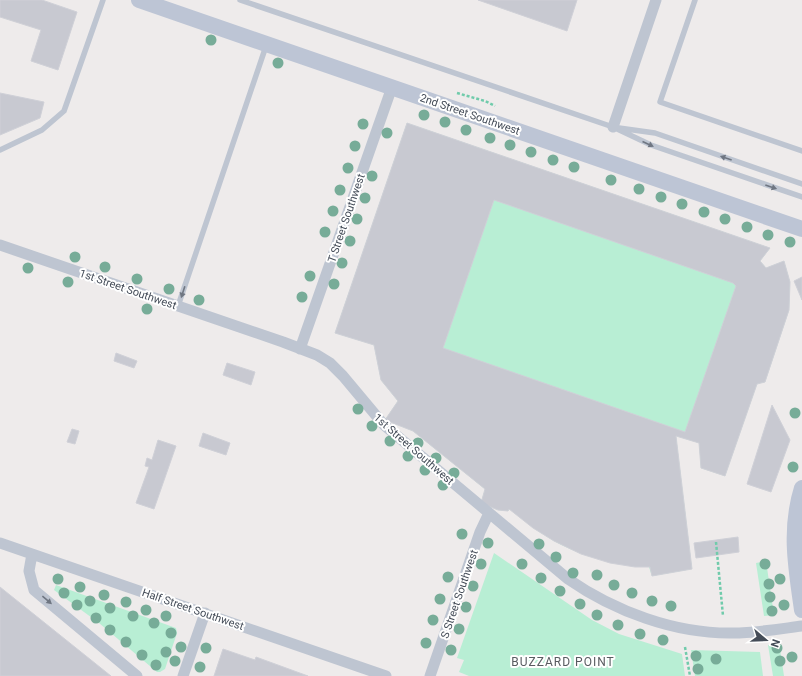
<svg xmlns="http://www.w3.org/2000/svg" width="802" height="676" font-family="Roboto,sans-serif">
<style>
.green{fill:#b8eed4}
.building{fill:#c8c9d1;stroke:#cfd0d7;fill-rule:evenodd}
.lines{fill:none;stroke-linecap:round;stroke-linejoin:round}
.path{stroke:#70cbab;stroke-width:2.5;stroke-dasharray:3 2;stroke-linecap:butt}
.lane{stroke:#bec5d1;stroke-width:5.5}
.street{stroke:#bec5d1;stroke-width:11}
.secondary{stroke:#bdc5d5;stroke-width:16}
.tree{fill:#77ac98}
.oneway{fill:#6f7682}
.labels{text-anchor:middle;stroke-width:4;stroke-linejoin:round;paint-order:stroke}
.street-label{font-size:11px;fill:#444c58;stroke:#fff}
.neighbourhood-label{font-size:12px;letter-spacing:1px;fill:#585b60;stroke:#fff}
</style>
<rect width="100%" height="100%" fill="#eeebeb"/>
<path class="green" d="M407 123 770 248 760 261 766 268 784 261 790 282 789 310 765 382 757 384 725 476 701 468 699 443 676 436 692 569 652 576 649 567C628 563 600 561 580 553 553 543 531 527 510 509L508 511 498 510 481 503 485 489 413 431 385 420 398 401 381 380 374 345 335 333Z
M494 553 592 620 619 634 682 654 685 676H469L459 672 464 660 457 658Z
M766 561 774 615 764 616 756 563Z
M56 585 176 628 177 633 165 669 160 672H157L99 623 54 590Z
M779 643 784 676H773L768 645Z
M691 650 760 652 763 676H695Z"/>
<path class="building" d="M0 0H42L77 12 58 70 31 61 41 30 0 17Z
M478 0H577L567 31Z
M0 93 44 102 40 118 0 135Z
M407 123 770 248 760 261 766 268 784 261 790 282 789 310 765 382 757 384 725 476 701 468 699 443 676 436 692 569 652 576 650 567H635L610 563 581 554 554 541 533 528 509 509 508 511 498 510 481 503 485 489 413 431 385 420 398 401 381 380 374 345 335 333ZM494 200 733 283 736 286 685 432 443 348Z
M802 277V300L794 281Z
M116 353 137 361 134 368 114 361Z
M227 363 255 372 251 385 223 375Z
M772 405 790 440 771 492 747 484Z
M72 429 79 431 75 444 67 442Z
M203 433 230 443 226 455 199 446Z
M158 440 176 446 154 509 136 503 149 467 145 466 147 458 152 460Z
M738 537 739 552 696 558 694 543Z
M0 587 111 676H0Z
M223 649 255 660 256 657 308 676H214Z"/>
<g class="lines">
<path class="path" d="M457 93 485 101 495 106
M716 542 723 616
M685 647 690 676"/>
<path class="lane" d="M240 0 613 127 651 145 802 197
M695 0 660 102 802 151
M619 128 655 133 802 184
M0 150 42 130 64 111 103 0
M178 306 266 46"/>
<path class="street" d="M613 127 656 0
M0 245 283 342 317 355 330 363 343 376 384 425 568 579C614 611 675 634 733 633 756 633 779 629 802 626
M300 349 392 87
M0 543 386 676
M32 554 29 571 34 590 137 676
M183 676 205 613
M430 676 480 532 489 513"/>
<path class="secondary" d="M139 0 802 229
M802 488C789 529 796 568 802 610"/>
</g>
<g class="tree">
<circle cx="211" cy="40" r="5.5"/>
<circle cx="278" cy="63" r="5.5"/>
<circle cx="424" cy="115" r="5.5"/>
<circle cx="445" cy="122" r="5.5"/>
<circle cx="363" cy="124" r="5.5"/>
<circle cx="466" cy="130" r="5.5"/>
<circle cx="387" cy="133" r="5.5"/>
<circle cx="490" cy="138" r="5.5"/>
<circle cx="510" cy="145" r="5.5"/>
<circle cx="355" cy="146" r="5.5"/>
<circle cx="531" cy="152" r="5.5"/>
<circle cx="553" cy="160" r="5.5"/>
<circle cx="574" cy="167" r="5.5"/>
<circle cx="348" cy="168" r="5.5"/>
<circle cx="372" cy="176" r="5.5"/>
<circle cx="611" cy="180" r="5.5"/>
<circle cx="639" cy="189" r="5.5"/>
<circle cx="340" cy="190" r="5.5"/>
<circle cx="661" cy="197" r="5.5"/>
<circle cx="365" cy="198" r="5.5"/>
<circle cx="682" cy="204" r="5.5"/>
<circle cx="333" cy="211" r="5.5"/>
<circle cx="704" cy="212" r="5.5"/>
<circle cx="357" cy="219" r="5.5"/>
<circle cx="725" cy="219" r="5.5"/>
<circle cx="747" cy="227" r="5.5"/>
<circle cx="325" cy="232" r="5.5"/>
<circle cx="768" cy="235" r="5.5"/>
<circle cx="350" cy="241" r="5.5"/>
<circle cx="790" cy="242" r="5.5"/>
<circle cx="75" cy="257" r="5.5"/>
<circle cx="342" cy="263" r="5.5"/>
<circle cx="105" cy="267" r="5.5"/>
<circle cx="28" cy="268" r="5.5"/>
<circle cx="310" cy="276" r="5.5"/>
<circle cx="137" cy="279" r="5.5"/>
<circle cx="68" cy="282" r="5.5"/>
<circle cx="334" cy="284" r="5.5"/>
<circle cx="169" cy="289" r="5.5"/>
<circle cx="302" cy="297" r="5.5"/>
<circle cx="199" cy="300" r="5.5"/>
<circle cx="147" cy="309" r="5.5"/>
<circle cx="358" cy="409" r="5.5"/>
<circle cx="795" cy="413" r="5.5"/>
<circle cx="372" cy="426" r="5.5"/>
<circle cx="390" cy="441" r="5.5"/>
<circle cx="418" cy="443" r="5.5"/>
<circle cx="408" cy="456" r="5.5"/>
<circle cx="436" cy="458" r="5.5"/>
<circle cx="793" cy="467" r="5.5"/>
<circle cx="425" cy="470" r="5.5"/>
<circle cx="454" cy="473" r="5.5"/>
<circle cx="443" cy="485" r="5.5"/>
<circle cx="462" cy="534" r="5.5"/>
<circle cx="488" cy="543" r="5.5"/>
<circle cx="539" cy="544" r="5.5"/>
<circle cx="556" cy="557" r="5.5"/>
<circle cx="481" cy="564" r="5.5"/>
<circle cx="522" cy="564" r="5.5"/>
<circle cx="765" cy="564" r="5.5"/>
<circle cx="573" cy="573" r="5.5"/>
<circle cx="597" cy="575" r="5.5"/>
<circle cx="448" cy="577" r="5.5"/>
<circle cx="541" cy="578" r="5.5"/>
<circle cx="58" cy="579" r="5.5"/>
<circle cx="780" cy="579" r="5.5"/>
<circle cx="769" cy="584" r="5.5"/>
<circle cx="614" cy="585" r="5.5"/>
<circle cx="473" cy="586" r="5.5"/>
<circle cx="80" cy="587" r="5.5"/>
<circle cx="560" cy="591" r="5.5"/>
<circle cx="64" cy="593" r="5.5"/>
<circle cx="632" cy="593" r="5.5"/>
<circle cx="104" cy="595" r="5.5"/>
<circle cx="770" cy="597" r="5.5"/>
<circle cx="440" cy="599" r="5.5"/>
<circle cx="90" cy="601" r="5.5"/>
<circle cx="652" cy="601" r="5.5"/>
<circle cx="126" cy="602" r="5.5"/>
<circle cx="580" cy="604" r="5.5"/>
<circle cx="77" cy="605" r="5.5"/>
<circle cx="784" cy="605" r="5.5"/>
<circle cx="671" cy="606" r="5.5"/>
<circle cx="466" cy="607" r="5.5"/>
<circle cx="110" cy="608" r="5.5"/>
<circle cx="146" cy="610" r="5.5"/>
<circle cx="772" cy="611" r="5.5"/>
<circle cx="597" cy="615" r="5.5"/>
<circle cx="133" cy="616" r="5.5"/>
<circle cx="166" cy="616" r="5.5"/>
<circle cx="96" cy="618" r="5.5"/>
<circle cx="433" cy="620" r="5.5"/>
<circle cx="154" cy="623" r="5.5"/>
<circle cx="618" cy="625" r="5.5"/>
<circle cx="459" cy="629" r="5.5"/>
<circle cx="110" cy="630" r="5.5"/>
<circle cx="171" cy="633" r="5.5"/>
<circle cx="640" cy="634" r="5.5"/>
<circle cx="663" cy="640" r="5.5"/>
<circle cx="126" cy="642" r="5.5"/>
<circle cx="426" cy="643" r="5.5"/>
<circle cx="181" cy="647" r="5.5"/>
<circle cx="206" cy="648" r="5.5"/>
<circle cx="777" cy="648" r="5.5"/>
<circle cx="451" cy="650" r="5.5"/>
<circle cx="166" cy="652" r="5.5"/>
<circle cx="142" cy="655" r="5.5"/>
<circle cx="696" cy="656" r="5.5"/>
<circle cx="792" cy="657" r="5.5"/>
<circle cx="716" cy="659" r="5.5"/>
<circle cx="175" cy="661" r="5.5"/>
<circle cx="780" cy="661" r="5.5"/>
<circle cx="156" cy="665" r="5.5"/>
<circle cx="200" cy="667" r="5.5"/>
<circle cx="698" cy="669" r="5.5"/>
</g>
<defs><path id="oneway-solid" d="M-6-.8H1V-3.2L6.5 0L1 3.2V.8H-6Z"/></defs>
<g class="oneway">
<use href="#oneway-solid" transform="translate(648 144) rotate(24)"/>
<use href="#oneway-solid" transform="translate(726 158) rotate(-161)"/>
<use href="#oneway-solid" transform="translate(771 187) rotate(19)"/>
<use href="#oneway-solid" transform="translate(183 292) rotate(108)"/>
<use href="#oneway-solid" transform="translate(47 600) rotate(40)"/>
</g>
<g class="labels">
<g class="street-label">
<text transform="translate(470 114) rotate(19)" y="4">2nd Street Southwest</text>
<text transform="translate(346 218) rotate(-71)" y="4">T Street Southwest</text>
<text transform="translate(128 289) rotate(19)" y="4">1st Street Southwest</text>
<text transform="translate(414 449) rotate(41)" y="4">1st Street Southwest</text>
<text transform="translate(459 594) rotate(-71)" y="4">S Street Southwest</text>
<text transform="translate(193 609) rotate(19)" y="4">Half Street Southwest</text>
</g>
<g class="neighbourhood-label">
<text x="563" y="666">BUZZARD POINT</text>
</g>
</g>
<g transform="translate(766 640) rotate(109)" stroke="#ffffff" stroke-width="3" paint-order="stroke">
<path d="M0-3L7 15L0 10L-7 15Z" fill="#444c58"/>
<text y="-6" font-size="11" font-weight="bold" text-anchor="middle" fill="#444c58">N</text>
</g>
</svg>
